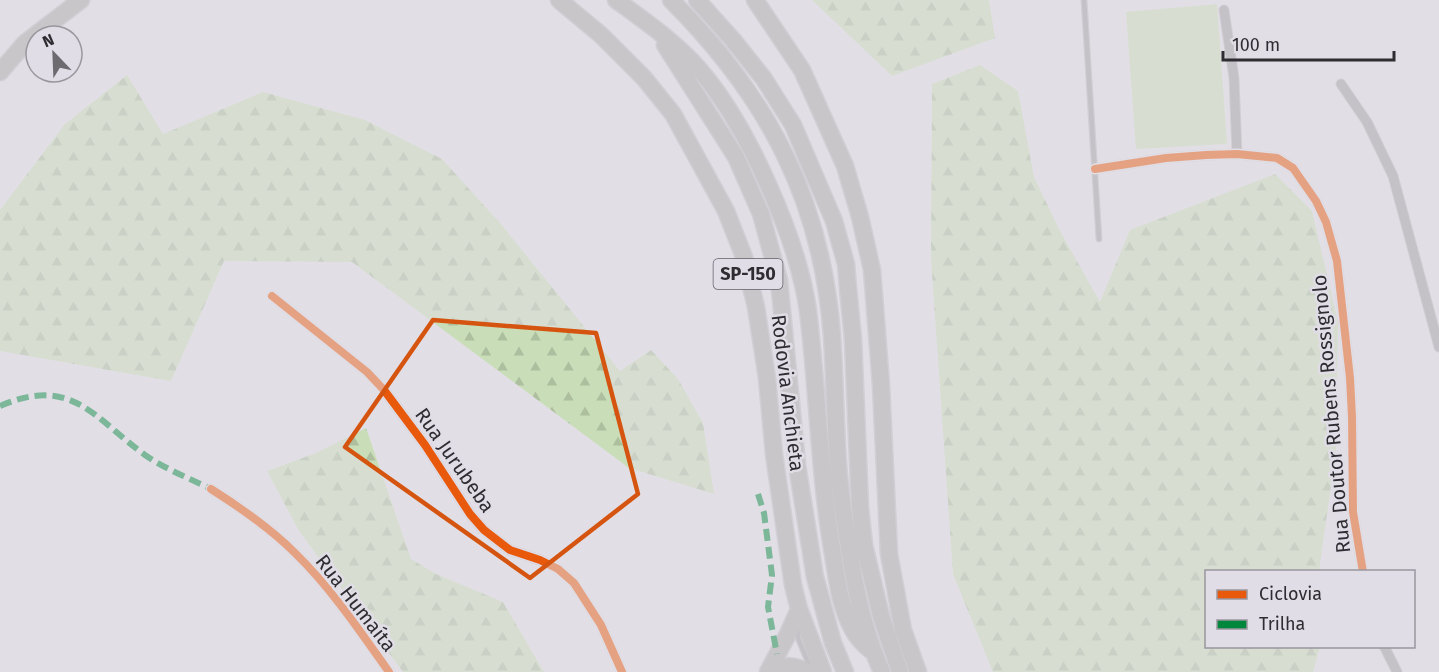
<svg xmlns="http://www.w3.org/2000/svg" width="1439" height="672" font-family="'Fira Sans',sans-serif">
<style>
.forest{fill:url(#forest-firs)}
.pitch{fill:#c9deb8}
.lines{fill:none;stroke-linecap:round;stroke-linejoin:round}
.service-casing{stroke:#bdbcc0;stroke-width:7}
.minor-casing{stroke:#bdbcc0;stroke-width:11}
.motorway-casing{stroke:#bdbcc0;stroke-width:19}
.service{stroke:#a19f9f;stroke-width:4.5}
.minor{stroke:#a19f9f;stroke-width:9}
.motorway{stroke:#aaa8a9;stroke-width:16}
.quiet{stroke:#00873e;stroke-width:6;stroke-dasharray:12 6;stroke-linecap:butt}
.cycleway-casing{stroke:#e0dde7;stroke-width:11}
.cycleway{stroke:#e8590c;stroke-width:8}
.marked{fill:none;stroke:#d55510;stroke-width:4.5;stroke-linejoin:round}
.labels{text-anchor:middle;stroke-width:5;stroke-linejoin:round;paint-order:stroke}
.shield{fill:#e0dde7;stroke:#636268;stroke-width:1.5}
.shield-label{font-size:18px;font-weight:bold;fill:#2e2d31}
.street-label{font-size:20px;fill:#2e2d31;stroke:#e0dde7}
</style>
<defs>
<pattern id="forest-firs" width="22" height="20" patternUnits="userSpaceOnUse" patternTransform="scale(1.5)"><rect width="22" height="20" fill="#c9deb8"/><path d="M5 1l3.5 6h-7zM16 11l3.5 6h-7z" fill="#adbf9f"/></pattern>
</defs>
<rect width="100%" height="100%" fill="#e1dfe5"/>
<path class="forest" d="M812 0H989L995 38 892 76Z
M980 65 1018 91 1034 177 1060 231 1100 302 1130 230 1275 174 1312 211 1338 322 1336 451 1319 571 1206 572V646L1320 647 1313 672H993L953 574 931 259 932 84Z
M127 75 163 134 263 92 365 120 442 159 500 223 620 371 651 350 678 379 703 423 714 494 629 468 352 262 224 261 171 381 0 351V210L65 124Z
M366 428 411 559 436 574 503 602 544 672H403L299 531 267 471 316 453Z"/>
<path class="pitch" d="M1217 4 1227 144 1136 149 1126 12Z"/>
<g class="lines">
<defs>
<path id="service" d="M1084 0 1099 239
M797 627 798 638 810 667"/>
<path id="minor" d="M1224 10 1234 78 1237 154
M1341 84 1367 122 1393 176 1439 347
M1095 169 1166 158 1206 155 1237 154 1277 158 1293 168 1316 201 1326 222 1337 261 1350 378 1352 417 1353 512 1363 572
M272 296 367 372 384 390 425 445 470 514 484 530 510 550 540 560 558 569 574 583 601 625 622 672
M211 489C241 508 270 528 295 553 331 588 360 631 389 672
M1384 646 1397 672"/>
<path id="motorway" d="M559 0 601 35 644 78 673 114 726 211 744 257 756 307 767 378 774 454 793 585 799 609 823 672
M616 0C645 21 675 42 699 69 747 124 798 239 808 311 818 392 819 474 833 554 837 579 840 606 852 628 857 638 865 646 873 652
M671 0C767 96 822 199 832 336 835 379 835 421 838 464 840 494 845 524 850 554 856 594 865 635 882 672
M697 0 733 40 764 79 793 125 834 221 846 264 848 288 853 339 860 507 864 545 881 616 900 672
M755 0 802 70 845 166 860 217 872 270 881 385 889 554 903 630 918 672
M665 45 736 157 761 214 779 280 797 465 815 577 833 643 845 672
M0 72 25 43 81 0
M768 672 787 636 799 609
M773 672C784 664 796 665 807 672"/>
</defs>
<use href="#service" class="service-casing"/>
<use href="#minor" class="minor-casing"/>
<use href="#motorway" class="motorway-casing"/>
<use href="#service" class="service"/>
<use href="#minor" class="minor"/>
<use href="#motorway" class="motorway"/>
<path class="quiet" d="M0 406C72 375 94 418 145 455 165 469 189 478 211 489
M758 494 764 513 772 575 768 607 777 654"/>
<defs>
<path id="cycleway" d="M1095 169 1166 158 1206 155 1237 154 1277 158 1293 168 1316 201 1326 222 1337 261 1350 378 1352 417 1353 512 1363 572
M272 296 367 372 384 390 425 445 470 514 484 530 510 550 540 560 558 569 574 583 601 625 622 672
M211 489C241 508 270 528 295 553 331 588 360 631 389 672"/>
</defs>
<use href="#cycleway" class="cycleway-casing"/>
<use href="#cycleway" class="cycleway"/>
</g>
<path d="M0 0H1439V672H0ZM433 320 596 333 638 494 530 578 345 447Z" fill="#e1dfe5" fill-opacity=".55" fill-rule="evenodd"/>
<path class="marked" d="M433 320 596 333 638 494 530 578 345 447Z"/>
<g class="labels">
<rect class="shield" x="713.5" y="259" width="69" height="30" rx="4.5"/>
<g class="shield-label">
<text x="748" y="280">SP-150</text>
</g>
<g class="street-label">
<text transform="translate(788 393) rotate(83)" y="7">Rodovia Anchieta</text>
<text transform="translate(1331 414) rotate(-95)" y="7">Rua Doutor Rubens Rossignolo</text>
<text transform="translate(455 460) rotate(55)" y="7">Rua Jurubeba</text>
<text transform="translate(356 603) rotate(52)" y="7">Rua Humaíta</text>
</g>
</g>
<rect x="1205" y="570" width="210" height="78" fill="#e0dde7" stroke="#99979e" stroke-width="1.5"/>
<rect x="1217" y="590" width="30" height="9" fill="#e8590c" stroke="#99979e" stroke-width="1.5"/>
<text x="1259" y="600" font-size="18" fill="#2e2d31">Ciclovia</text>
<rect x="1217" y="620" width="30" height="9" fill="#00873e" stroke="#99979e" stroke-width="1.5"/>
<text x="1259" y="630" font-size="18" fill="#2e2d31">Trilha</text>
<g transform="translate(54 54) rotate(337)"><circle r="28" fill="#e0dde7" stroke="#99979e" stroke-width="1.5"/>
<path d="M0-4.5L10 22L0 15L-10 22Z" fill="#6d6b70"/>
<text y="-9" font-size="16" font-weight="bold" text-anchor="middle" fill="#2e2d31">N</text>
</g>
<path d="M1223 51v9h171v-9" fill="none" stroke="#2e2d31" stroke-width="3"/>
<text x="1232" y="51" font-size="18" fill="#2e2d31" stroke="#e0dde7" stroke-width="4.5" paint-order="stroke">100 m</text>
</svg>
